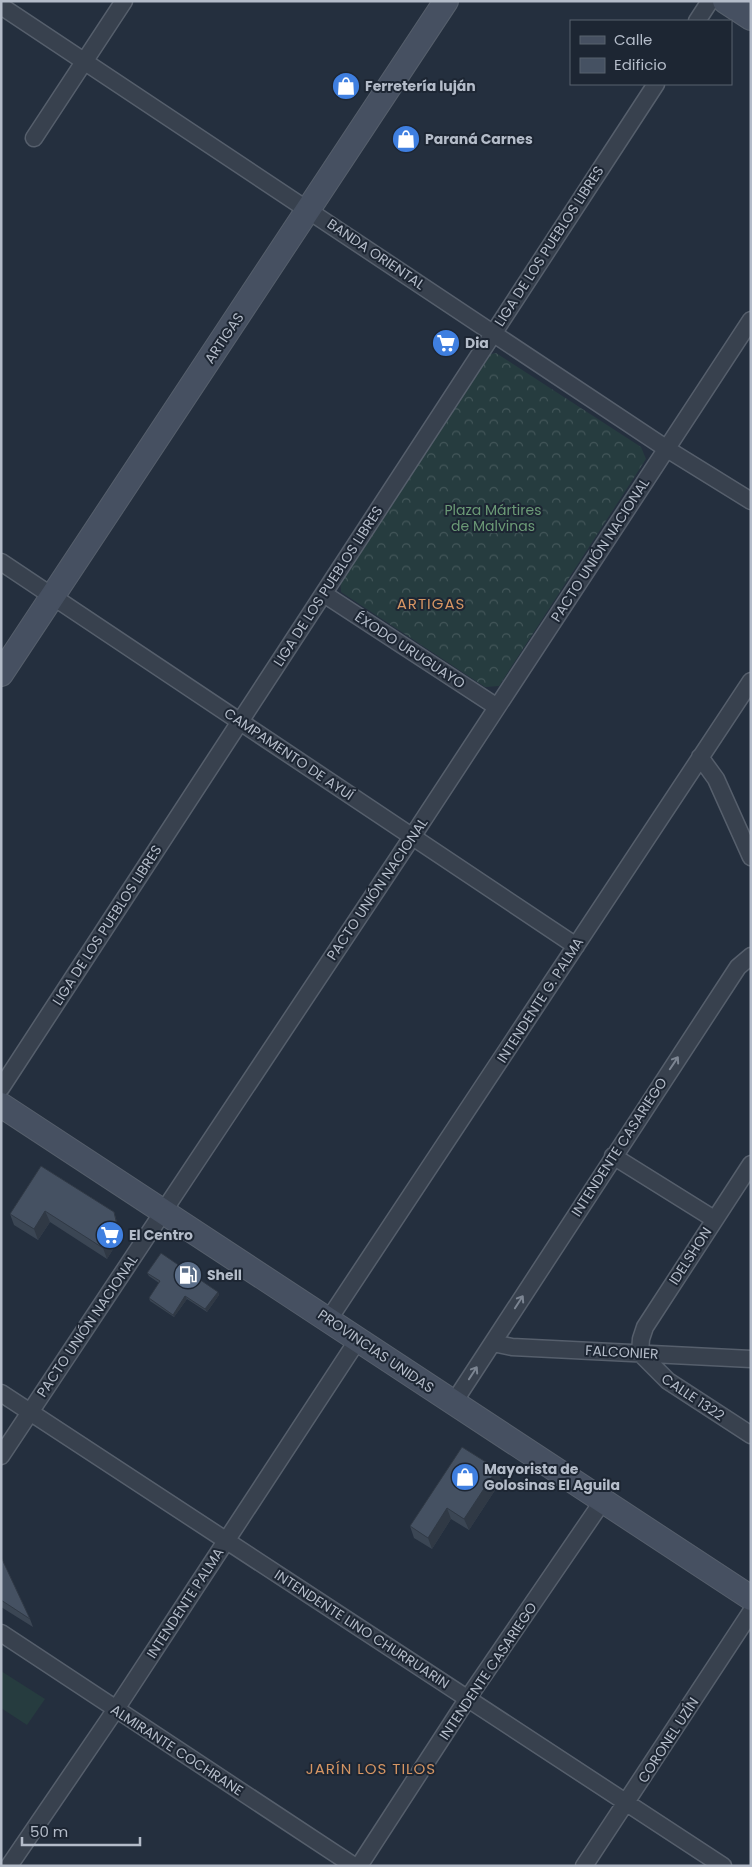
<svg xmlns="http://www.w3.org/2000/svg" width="752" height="1867" font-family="Poppins,sans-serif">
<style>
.grass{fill:#263c3f}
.forest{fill:url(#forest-crowns)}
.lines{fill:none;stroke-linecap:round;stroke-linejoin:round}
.street-casing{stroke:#565f6c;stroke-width:19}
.secondary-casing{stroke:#565f6c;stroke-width:26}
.street{stroke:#38414e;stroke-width:16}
.secondary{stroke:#465061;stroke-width:24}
.wall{fill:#3b4654}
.shaded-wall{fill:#303945}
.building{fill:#455162;stroke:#303945}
.oneway{stroke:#7c8592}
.labels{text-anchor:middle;stroke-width:4;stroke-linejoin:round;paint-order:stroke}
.poi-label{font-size:14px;font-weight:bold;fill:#b4bcc9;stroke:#1d2633;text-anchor:start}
.street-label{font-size:14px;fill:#b4bcc9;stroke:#1d2633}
.park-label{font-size:14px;fill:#6b9a76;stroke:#1d2633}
.neighbourhood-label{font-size:15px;letter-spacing:1px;fill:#d59563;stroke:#1d2633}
</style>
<defs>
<pattern id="forest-crowns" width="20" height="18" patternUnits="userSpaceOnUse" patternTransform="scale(1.25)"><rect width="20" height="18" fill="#263c3f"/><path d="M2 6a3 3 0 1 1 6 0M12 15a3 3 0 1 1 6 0" fill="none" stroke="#435659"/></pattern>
</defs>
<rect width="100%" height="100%" fill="#242f3e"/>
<path class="grass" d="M1 1671 45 1699 27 1725 1 1708Z"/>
<path class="forest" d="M496 353 641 447 646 459 499 686 485 687 341 592 340 577 484 356Z"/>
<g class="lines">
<defs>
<path id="street" d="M1 6 667 449 751 501
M697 21 710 1
M34 138 124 1
M1 562 576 946
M324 594 497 707
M700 757 716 779 751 857
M1 1088 656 84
M613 1156 714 1219
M751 1164 645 1327 641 1339 640 1353 668 1381 751 1435
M329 1319 751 681
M493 1343 512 1347 751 1359
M1 1393 723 1866
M454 1402 738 967 751 956
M1 1456 412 837 751 320
M1 1633 354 1866
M9 1866 116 1709 359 1338
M359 1866 468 1698 602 1502
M584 1866 751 1612"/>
<path id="secondary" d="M725 1 751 18
M1 674 446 1
M1 1105 751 1598"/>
</defs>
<use href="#street" class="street-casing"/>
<use href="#secondary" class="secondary-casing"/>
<use href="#street" class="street"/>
<use href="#secondary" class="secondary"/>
</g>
<path class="wall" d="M41 1166 114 1212 121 1236 107 1259 50 1222 38 1240 14 1225 10 1214Z
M147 1273 218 1292 219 1295 207 1312 187 1299 174 1317 150 1301 149 1298 159 1283 149 1276Z
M497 1469 501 1481 469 1530 451 1519 432 1549 414 1538 410 1526Z
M1 1557 30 1619 33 1627 1 1607Z"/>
<path class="shaded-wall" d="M45 1211 50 1222 38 1240 34 1229Z
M114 1212 121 1236 107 1259 103 1248Z
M218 1292 219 1295 207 1312 205 1309Z
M185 1296 187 1299 174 1317 173 1315Z
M497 1469 501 1481 469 1530 464 1519Z
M447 1508 451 1519 432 1549 428 1538Z"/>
<path class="building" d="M41 1166 114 1212 117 1225 103 1248 45 1211 34 1229 10 1214Z
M161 1253 218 1292 205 1309 185 1296 173 1315 149 1298 160 1281 147 1273Z
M462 1447 497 1469 464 1519 447 1508 428 1538 410 1526Z
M1 1557 30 1619 1 1600Z"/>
<defs><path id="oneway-shaft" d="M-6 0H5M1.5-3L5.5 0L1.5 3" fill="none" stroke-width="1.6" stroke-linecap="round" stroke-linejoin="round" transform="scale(1.25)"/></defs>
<g class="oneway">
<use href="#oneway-shaft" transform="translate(674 1063) rotate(-56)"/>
<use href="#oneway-shaft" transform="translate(519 1302) rotate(-57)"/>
<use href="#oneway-shaft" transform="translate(473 1373) rotate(-57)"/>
</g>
<defs>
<symbol id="shop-disc" viewBox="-11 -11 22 22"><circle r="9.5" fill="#3f7fe0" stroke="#1d2633"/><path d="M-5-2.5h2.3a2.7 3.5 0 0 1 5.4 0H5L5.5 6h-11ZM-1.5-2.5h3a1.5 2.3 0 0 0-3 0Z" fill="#fff"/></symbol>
<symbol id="supermarket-disc" viewBox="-11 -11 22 22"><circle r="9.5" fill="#3f7fe0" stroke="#1d2633"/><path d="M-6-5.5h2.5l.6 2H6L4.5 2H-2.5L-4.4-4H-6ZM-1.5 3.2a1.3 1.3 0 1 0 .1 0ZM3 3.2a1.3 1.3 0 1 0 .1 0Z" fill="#fff"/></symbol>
<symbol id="fuel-disc" viewBox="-11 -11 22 22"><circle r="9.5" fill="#5c6f8a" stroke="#1d2633"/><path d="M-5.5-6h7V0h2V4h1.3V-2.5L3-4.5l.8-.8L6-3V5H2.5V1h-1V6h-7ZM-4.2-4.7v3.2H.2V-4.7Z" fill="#fff"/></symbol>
</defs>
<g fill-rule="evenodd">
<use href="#shop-disc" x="330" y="70" width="32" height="32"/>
<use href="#shop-disc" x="390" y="123" width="32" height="32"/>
<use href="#supermarket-disc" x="430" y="327" width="32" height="32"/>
<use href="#supermarket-disc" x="94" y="1219" width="32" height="32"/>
<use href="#fuel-disc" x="172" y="1259" width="32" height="32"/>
<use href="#shop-disc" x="449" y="1461" width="32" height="32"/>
</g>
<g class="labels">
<g class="poi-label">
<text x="365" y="91">Ferretería luján</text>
<text x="425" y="144">Paraná Carnes</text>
<text x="465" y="348">Dia</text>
<text x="129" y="1240">El Centro</text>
<text x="207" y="1280">Shell</text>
<text x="484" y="1474">Mayorista de<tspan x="484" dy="16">Golosinas El Aguila</tspan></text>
</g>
<g class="street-label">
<text transform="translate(549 246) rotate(-57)" y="5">LIGA DE LOS PUEBLOS LIBRES</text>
<text transform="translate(376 254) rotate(34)" y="5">BANDA ORIENTAL</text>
<text transform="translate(224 338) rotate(-56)" y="5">ARTIGAS</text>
<text transform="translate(600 550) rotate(-57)" y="5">PACTO UNIÓN NACIONAL</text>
<text transform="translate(328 586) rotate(-57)" y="5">LIGA DE LOS PUEBLOS LIBRES</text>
<text transform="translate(410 650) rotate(33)" y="5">ÉXODO URUGUAYO</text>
<text transform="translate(289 754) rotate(34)" y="5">CAMPAMENTO DE AYUÍ</text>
<text transform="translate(377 889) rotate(-56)" y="5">PACTO UNIÓN NACIONAL</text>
<text transform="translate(107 925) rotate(-57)" y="5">LIGA DE LOS PUEBLOS LIBRES</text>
<text transform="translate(540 1000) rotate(-57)" y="5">INTENDENTE G. PALMA</text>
<text transform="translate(619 1147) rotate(-57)" y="5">INTENDENTE CASARIEGO</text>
<text transform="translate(690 1256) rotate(-57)" y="5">IDELSHON</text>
<text transform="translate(87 1326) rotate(-56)" y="5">PACTO UNIÓN NACIONAL</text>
<text transform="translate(376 1351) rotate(34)" y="5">PROVINCIAS UNIDAS</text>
<text transform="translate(622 1352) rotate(3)" y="5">FALCONIER</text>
<text transform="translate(693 1397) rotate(34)" y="5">CALLE 1322</text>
<text transform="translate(185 1603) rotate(-57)" y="5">INTENDENTE PALMA</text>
<text transform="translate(362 1629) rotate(33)" y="5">INTENDENTE LINO CHURRUARIN</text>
<text transform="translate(488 1671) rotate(-56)" y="5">INTENDENTE CASARIEGO</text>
<text transform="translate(668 1740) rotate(-57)" y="5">CORONEL UZÍN</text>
<text transform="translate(177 1750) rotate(33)" y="5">ALMIRANTE COCHRANE</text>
</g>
<g class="park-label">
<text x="493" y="515">Plaza Mártires<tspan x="493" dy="16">de Malvinas</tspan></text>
</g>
<g class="neighbourhood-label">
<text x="431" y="609">ARTIGAS</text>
<text x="371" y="1774">JARÍN LOS TILOS</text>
</g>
</g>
<rect width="752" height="1867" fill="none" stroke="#b4bcc9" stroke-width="5"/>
<rect x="570" y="20" width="162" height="65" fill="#1d2633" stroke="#59626f"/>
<rect x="580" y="36" width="25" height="8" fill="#465061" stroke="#59626f"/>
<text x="614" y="45" font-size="15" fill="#b4bcc9">Calle</text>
<rect x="580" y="58" width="25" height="15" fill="#455162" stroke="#59626f"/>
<text x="614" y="70" font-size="15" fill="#b4bcc9">Edificio</text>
<path d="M22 1837v8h118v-8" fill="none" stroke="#b4bcc9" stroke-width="2.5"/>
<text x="30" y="1837" font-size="15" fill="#b4bcc9" stroke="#1d2633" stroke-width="4" paint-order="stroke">50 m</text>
</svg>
